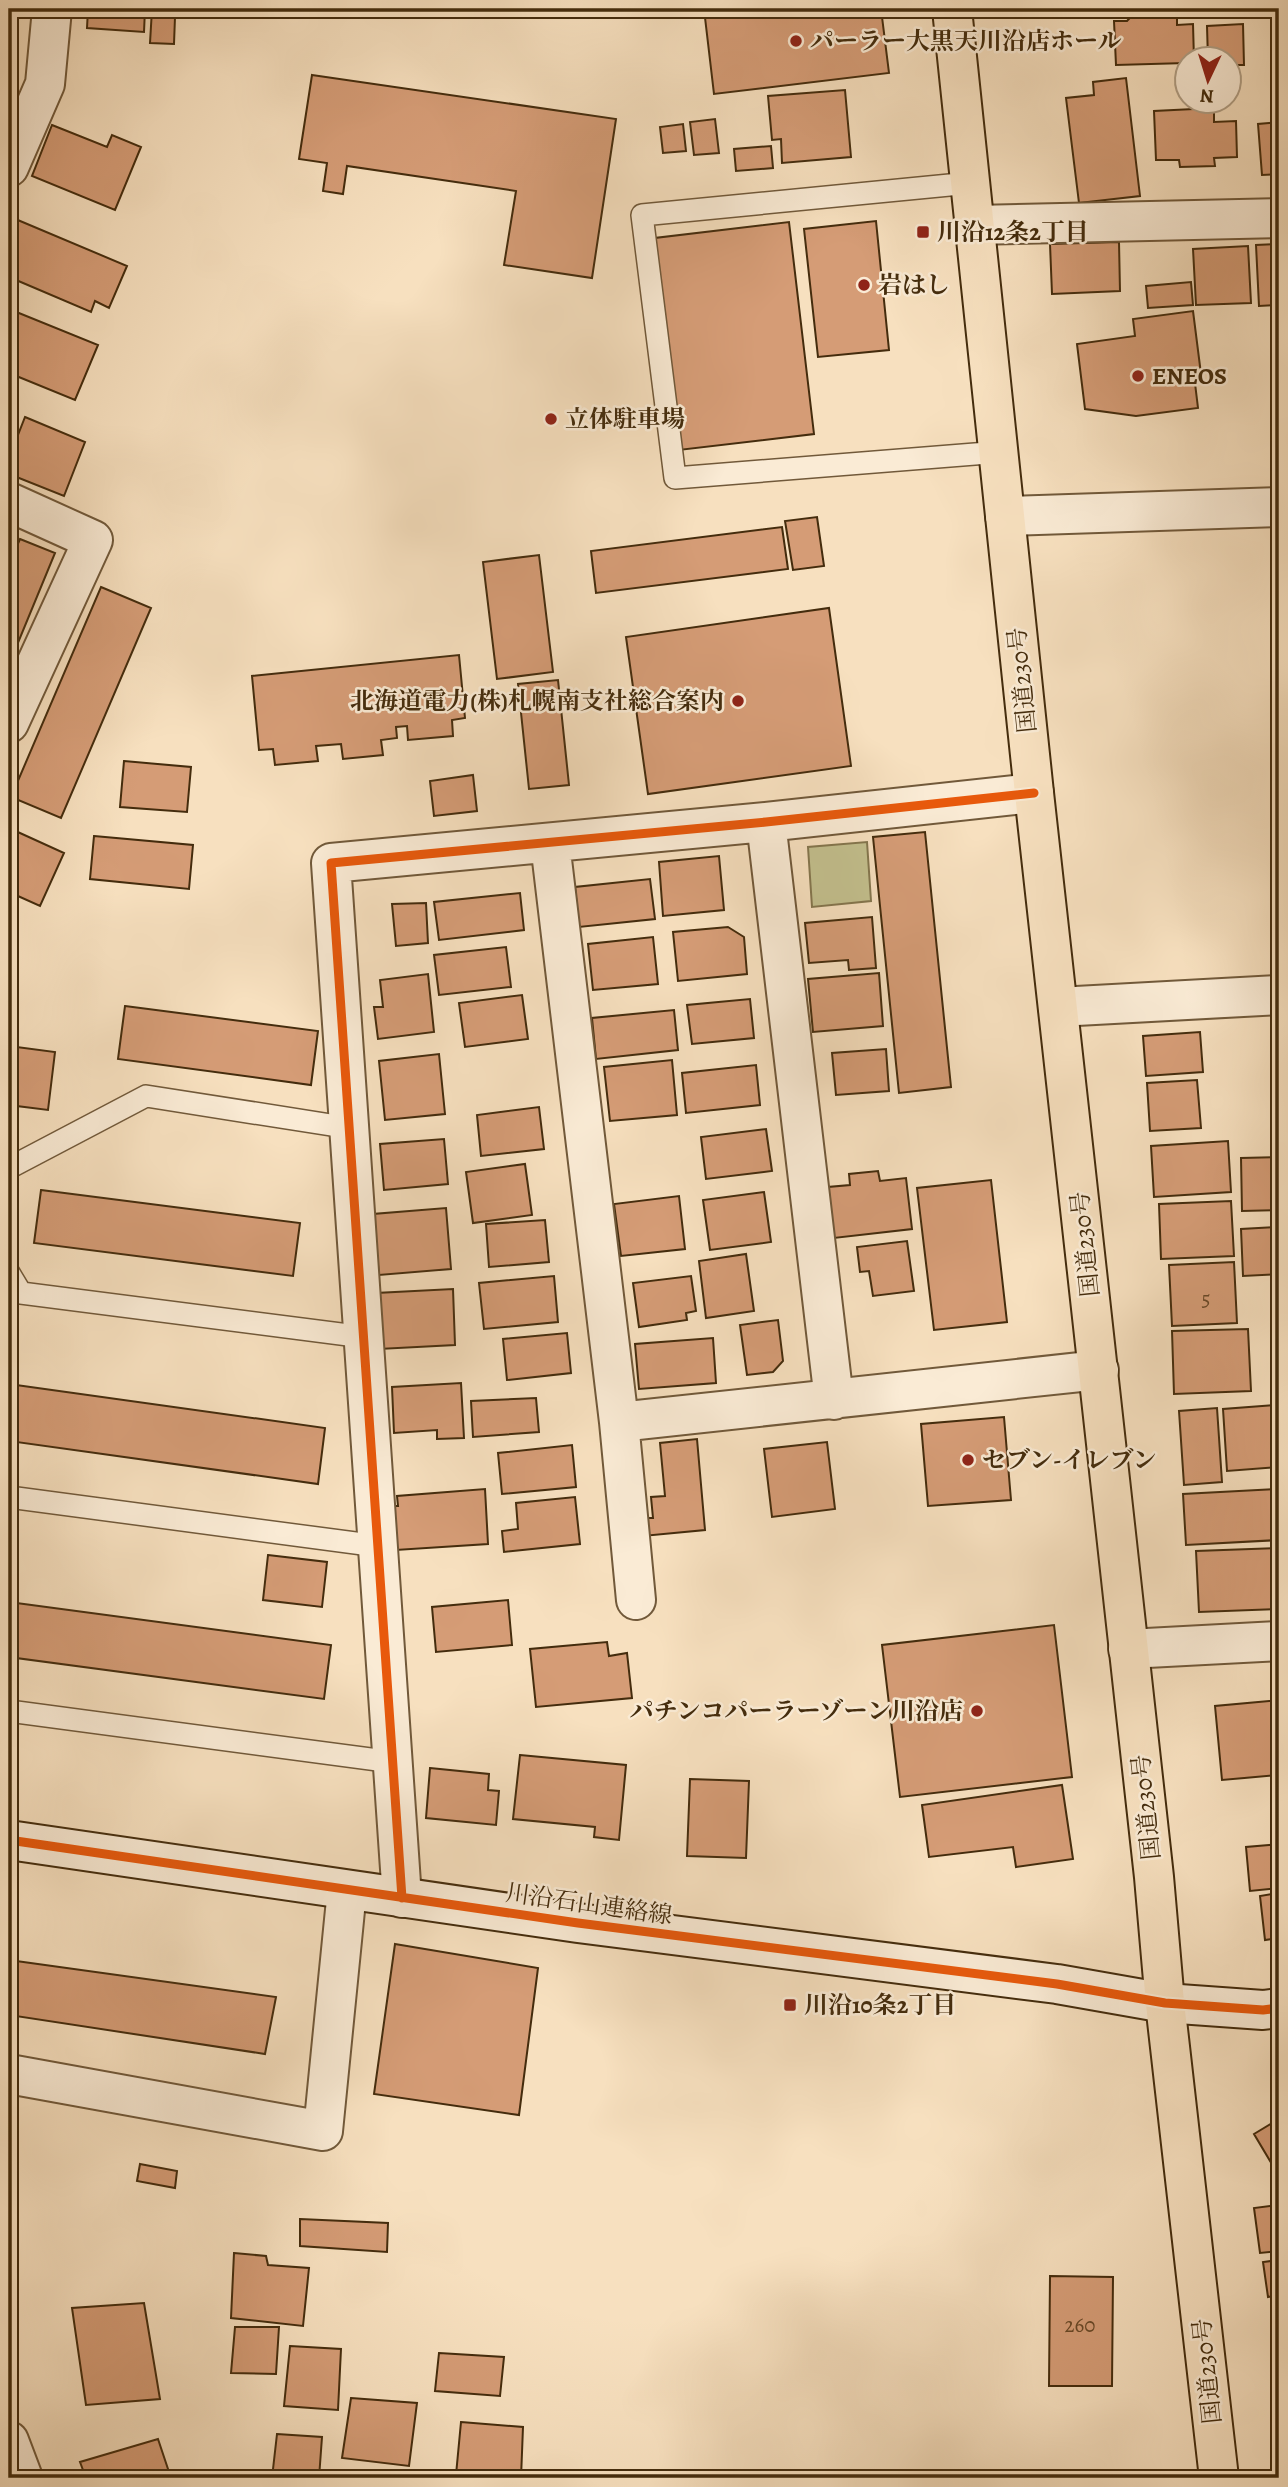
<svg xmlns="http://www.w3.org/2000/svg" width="1288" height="2487" font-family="Alegreya,'Noto Serif JP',serif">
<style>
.green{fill:#c3c08e;stroke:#84764e;stroke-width:2}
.building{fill:#d59c76;stroke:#442c0d;stroke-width:2}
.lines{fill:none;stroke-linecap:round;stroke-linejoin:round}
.lane-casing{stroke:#71593a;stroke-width:24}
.street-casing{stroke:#71593a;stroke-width:42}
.secondary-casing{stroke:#442c0d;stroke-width:42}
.highway-casing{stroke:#442c0d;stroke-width:42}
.lane{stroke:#faebd5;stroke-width:21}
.street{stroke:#faebd5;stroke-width:38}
.secondary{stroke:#faebd5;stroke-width:38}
.highway{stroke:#f7e0bf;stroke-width:38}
.cycleway-casing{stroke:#faebd5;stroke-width:13}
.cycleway{stroke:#e8590c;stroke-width:9}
.poi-dot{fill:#8f2418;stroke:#faebd5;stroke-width:2.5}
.labels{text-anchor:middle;stroke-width:5;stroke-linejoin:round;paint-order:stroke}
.number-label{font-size:21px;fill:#684827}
.poi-label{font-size:24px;font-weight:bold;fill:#442c0d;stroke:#faebd5;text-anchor:start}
.street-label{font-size:24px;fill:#442c0d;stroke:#faebd5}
</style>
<rect width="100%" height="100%" fill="#f7e0bf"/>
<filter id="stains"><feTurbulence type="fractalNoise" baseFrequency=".00286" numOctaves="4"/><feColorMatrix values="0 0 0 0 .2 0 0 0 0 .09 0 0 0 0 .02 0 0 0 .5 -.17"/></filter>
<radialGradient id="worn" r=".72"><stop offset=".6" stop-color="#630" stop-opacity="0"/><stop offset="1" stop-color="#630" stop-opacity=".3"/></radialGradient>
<path class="green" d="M867 842 871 901 812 907 808 847Z"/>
<path class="building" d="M88 9H145L144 32 87 28Z
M152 9H204L203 18 175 17 174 44 150 43Z
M704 9H881L889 73 714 94Z
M1138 9H1177V25L1193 24 1194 60H1186V63L1116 65 1114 21H1127Z
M1243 24 1244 65H1228V60H1208L1207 26Z
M312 75 616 119 592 278 504 265 516 191 347 166 343 194 323 191 327 163 299 159Z
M1126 78 1140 196 1079 203 1066 98 1094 95 1093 82Z
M845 90 851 157 782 163 781 139 772 140 768 96Z
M1214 108V122L1236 121 1237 157 1214 158 1215 166 1180 167 1179 160H1156L1154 111Z
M715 119 719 153 694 155 690 122Z
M1279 122V174L1262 175 1258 124Z
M683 124 686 151 663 153 660 127Z
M52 125 107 147 112 135 141 147 115 210 32 176Z
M771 146 773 168 736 171 734 149Z
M13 218 127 266 109 308 95 301 91 312 9 277V227Z
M876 221 889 350 818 357 804 229Z
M789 222 814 434 679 450 655 238Z
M1119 242 1120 291 1052 294 1050 244Z
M1279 244V305L1259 306 1256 245Z
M1248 246 1251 303 1196 305 1193 249Z
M1191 282 1193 305 1148 308 1146 286Z
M9 309 98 345 75 400 9 373Z
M1193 311 1201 374 1194 375 1198 408 1136 416 1085 409 1077 344 1135 336 1133 319Z
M25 417 85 442 64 496 9 474V458Z
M817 517 824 566 793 570 785 521Z
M782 527 788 569 596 593 591 551Z
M20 539 55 553 15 650 9 648V564Z
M539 555 553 672 497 679 483 562Z
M101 587 151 608 61 818 11 797Z
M829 608 851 766 648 794 626 637Z
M459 655 465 718 452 720 453 736 408 740 407 726 396 727 397 738 381 740 383 755 343 759 341 744 316 746 318 761 275 765 273 749 259 750 252 676Z
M558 680 569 785 529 789 518 684Z
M124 761 191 767 187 812 120 807Z
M473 775 477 811 434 816 430 781Z
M9 828 64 853 40 906 9 892Z
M925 832 951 1087 899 1093 873 837Z
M94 836 193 845 189 889 90 879Z
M719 856 724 910 663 916 659 862Z
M650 879 655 919 579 927 575 887Z
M520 893 524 930 439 940 434 902Z
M426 903 428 943 396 946 392 904Z
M872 917 876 968 849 970 848 960 809 963 805 923Z
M728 927 744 937 747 974 678 981 673 932Z
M653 937 658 984 593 990 588 944Z
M506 947 511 987 439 995 434 955Z
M879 973 883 1026 813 1032 808 979Z
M428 974 434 1032 378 1039 374 1007H383L380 980Z
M522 995 528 1039 465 1047 459 1003Z
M750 999 754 1038 692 1044 687 1005Z
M125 1006 318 1031 311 1085 118 1059Z
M674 1010 678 1050 596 1059 592 1018Z
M1200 1032 1203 1072 1146 1076 1143 1036Z
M9 1046 55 1052 48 1110 9 1105Z
M886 1049 889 1091 836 1095 832 1053Z
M439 1054 445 1114 385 1120 379 1061Z
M672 1060 677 1115 610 1121 604 1067Z
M756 1065 760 1105 686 1113 682 1073Z
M1197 1080 1201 1128 1150 1131 1147 1083Z
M539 1107 544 1149 481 1156 477 1115Z
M766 1129 772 1171 706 1179 701 1137Z
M444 1139 448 1184 384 1190 380 1144Z
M1228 1141 1231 1192 1154 1197 1151 1146Z
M1279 1157V1210L1242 1211 1241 1158Z
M525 1164 532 1215 473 1223 466 1172Z
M878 1171 880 1181 906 1178 912 1229 834 1238 828 1187 850 1185 849 1174Z
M991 1180 1007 1322 934 1330 917 1188Z
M41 1190 300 1223 293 1276 34 1243Z
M764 1192 771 1242 710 1250 703 1200Z
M679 1196 685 1249 621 1256 614 1204Z
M1231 1201 1234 1256 1161 1259 1159 1204Z
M446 1208 451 1269 379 1275 373 1214Z
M545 1220 549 1262 489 1267 486 1224Z
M1279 1227V1274L1243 1276 1241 1229Z
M907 1241 914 1291 873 1296 869 1271 860 1272 857 1247Z
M746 1254 754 1311 706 1318 699 1261Z
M1234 1262 1237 1323 1172 1326 1169 1265Z
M554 1276 558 1322 484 1329 479 1283Z
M691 1276 696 1311 686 1313 687 1320 639 1327 633 1283Z
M453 1289 455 1345 379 1349 376 1293Z
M778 1320 783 1361 773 1372 747 1375 740 1325Z
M1248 1329 1251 1391 1174 1394 1172 1331Z
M567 1333 571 1373 507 1380 503 1339Z
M713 1338 716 1383 639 1389 635 1344Z
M461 1383 464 1438 437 1439V1430L394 1433 392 1387Z
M9 1384 325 1428 318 1484 9 1441Z
M536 1398 539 1432 473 1437 471 1401Z
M1275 1405 1279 1467 1227 1471 1223 1409Z
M1217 1408 1222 1482 1184 1485 1179 1411Z
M1004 1417 1011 1500 928 1506 921 1424Z
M697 1439 705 1530 643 1536 641 1518H653L651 1497 665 1496 660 1443Z
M827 1442 835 1509 772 1517 764 1449Z
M572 1445 576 1487 502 1494 498 1453Z
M485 1489 488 1544 396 1550 393 1506H398L397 1496Z
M1279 1489V1540L1186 1545 1183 1494Z
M575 1497 580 1544 504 1552 502 1531 518 1529 516 1503Z
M1279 1548V1609L1199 1612 1196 1551Z
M268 1555 327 1562 322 1607 263 1600Z
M508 1600 512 1645 436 1652 432 1607Z
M9 1602 331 1645 324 1699 9 1657Z
M1054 1625 1072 1777 900 1797 882 1645Z
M607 1642 609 1656 627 1653 632 1698 536 1707 530 1649Z
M1279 1700V1775L1222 1780 1215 1706Z
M520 1755 626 1765 619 1840 594 1837 595 1827 513 1819Z
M430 1768 489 1774 488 1790 499 1791 496 1825 426 1818Z
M690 1779 749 1781 746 1858 687 1856Z
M1062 1785 1073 1859 1016 1867 1013 1847 929 1857 922 1805Z
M1279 1844V1888L1250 1891 1246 1847Z
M1279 1893V1938L1265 1940 1260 1896Z
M395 1944 538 1968 519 2115 374 2094Z
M9 1960 276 1997 265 2054 9 2015Z
M1279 2119V2176L1254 2134Z
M140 2164 177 2171 175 2188 137 2181Z
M1279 2205V2251L1260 2253 1254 2208Z
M300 2219 388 2223 387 2252 300 2246Z
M234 2253 266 2256 268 2265 309 2268 303 2326 231 2318Z
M1279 2260V2295L1268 2297 1263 2262Z
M1050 2276 1113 2277 1112 2386H1049Z
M144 2303 160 2399 86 2405 72 2308Z
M1279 2304V2348L1274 2305Z
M235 2327H279L276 2374 231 2373Z
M290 2346 341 2349 338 2410 284 2406Z
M439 2353 504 2357 500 2396 435 2391Z
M351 2398 417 2403 409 2466 342 2458Z
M461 2422 523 2427 521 2478H474L456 2475Z
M277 2434 322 2437 319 2478H272Z
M158 2439 171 2478H86L80 2462Z"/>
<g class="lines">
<defs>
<path id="lane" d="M970 183 642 215 675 478 1000 452
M9 1168 146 1096 350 1128
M9 1273 21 1293 364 1337
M9 1497 378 1546
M9 1711 393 1762"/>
<path id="street" d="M9 167 45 84 52 9
M975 225 1279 218
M9 502 93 540 9 723
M1005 516 1279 507
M766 822 834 1400
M550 843 619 1422 636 1600
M1058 1007 1279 995
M619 1422 1099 1370
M1128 1649 1279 1641
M402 1898 331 863 766 822 1034 793
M9 2074 323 2131 347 1890
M9 2441 23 2478"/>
<path id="secondary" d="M9 1840 578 1923 1057 1984 1165 2003 1263 2010 1279 2008"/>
<path id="highway" d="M952 9 1034 793 1154 1877 1165 2003 1219 2478"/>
</defs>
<use href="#lane" class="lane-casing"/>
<use href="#street" class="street-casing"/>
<use href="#secondary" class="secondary-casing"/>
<use href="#highway" class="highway-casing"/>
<use href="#lane" class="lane"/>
<use href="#street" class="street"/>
<use href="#secondary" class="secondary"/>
<use href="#highway" class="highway"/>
<defs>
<path id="cycleway" d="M9 1840 578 1923 1057 1984 1165 2003 1263 2010 1279 2008
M402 1898 331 863 766 822 1034 793"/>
</defs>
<use href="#cycleway" class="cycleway-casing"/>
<use href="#cycleway" class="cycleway"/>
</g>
<g class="poi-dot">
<circle cx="796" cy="41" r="7"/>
<rect x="916" y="225" width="14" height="14" rx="3.5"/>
<circle cx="864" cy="285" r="7"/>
<circle cx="1138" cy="376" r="7"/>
<circle cx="551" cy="419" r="7"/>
<circle cx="738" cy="701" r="7"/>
<circle cx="968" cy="1460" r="7"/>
<circle cx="977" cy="1711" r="7"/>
<rect x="783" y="1998" width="14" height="14" rx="3.5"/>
</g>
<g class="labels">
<g class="number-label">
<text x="1206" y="1306">5</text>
<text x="1080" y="2332">260</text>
</g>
<g class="poi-label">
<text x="810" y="49">パーラー大黒天川沿店ホール</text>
<text x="937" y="240">川沿12条2丁目</text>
<text x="878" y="293">岩はし</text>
<text x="1152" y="384">ENEOS</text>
<text x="565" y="427">立体駐車場</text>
<text x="724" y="709" text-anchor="end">北海道電力(株)札幌南支社総合案内</text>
<text x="982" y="1468">セブン-イレブン</text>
<text x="963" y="1719" text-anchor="end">パチンコパーラーゾーン川沿店</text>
<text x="804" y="2013">川沿10条2丁目</text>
</g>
<g class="street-label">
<text transform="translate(1022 680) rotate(-96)" y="8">国道230号</text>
<text transform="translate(1085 1244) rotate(-96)" y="8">国道230号</text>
<text transform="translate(1146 1807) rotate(-96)" y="8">国道230号</text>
<text transform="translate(589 1904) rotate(8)" y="8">川沿石山連絡線</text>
<text transform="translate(1207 2371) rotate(-96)" y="8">国道230号</text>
</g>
</g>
<rect width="1288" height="2487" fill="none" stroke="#f7e0bf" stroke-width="35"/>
<rect x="10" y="10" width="1267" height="2466" fill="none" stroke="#442c0d" stroke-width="3.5"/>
<rect x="18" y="18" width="1253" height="2452" fill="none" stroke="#442c0d" stroke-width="2"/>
<g transform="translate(1208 80) rotate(184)"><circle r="33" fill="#faebd5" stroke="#b19f85" stroke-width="2"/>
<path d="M0-5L12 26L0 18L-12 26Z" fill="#8f2418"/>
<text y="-10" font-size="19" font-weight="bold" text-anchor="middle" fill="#442c0d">N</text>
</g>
<rect width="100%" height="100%" filter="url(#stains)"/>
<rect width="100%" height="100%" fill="url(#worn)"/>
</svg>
